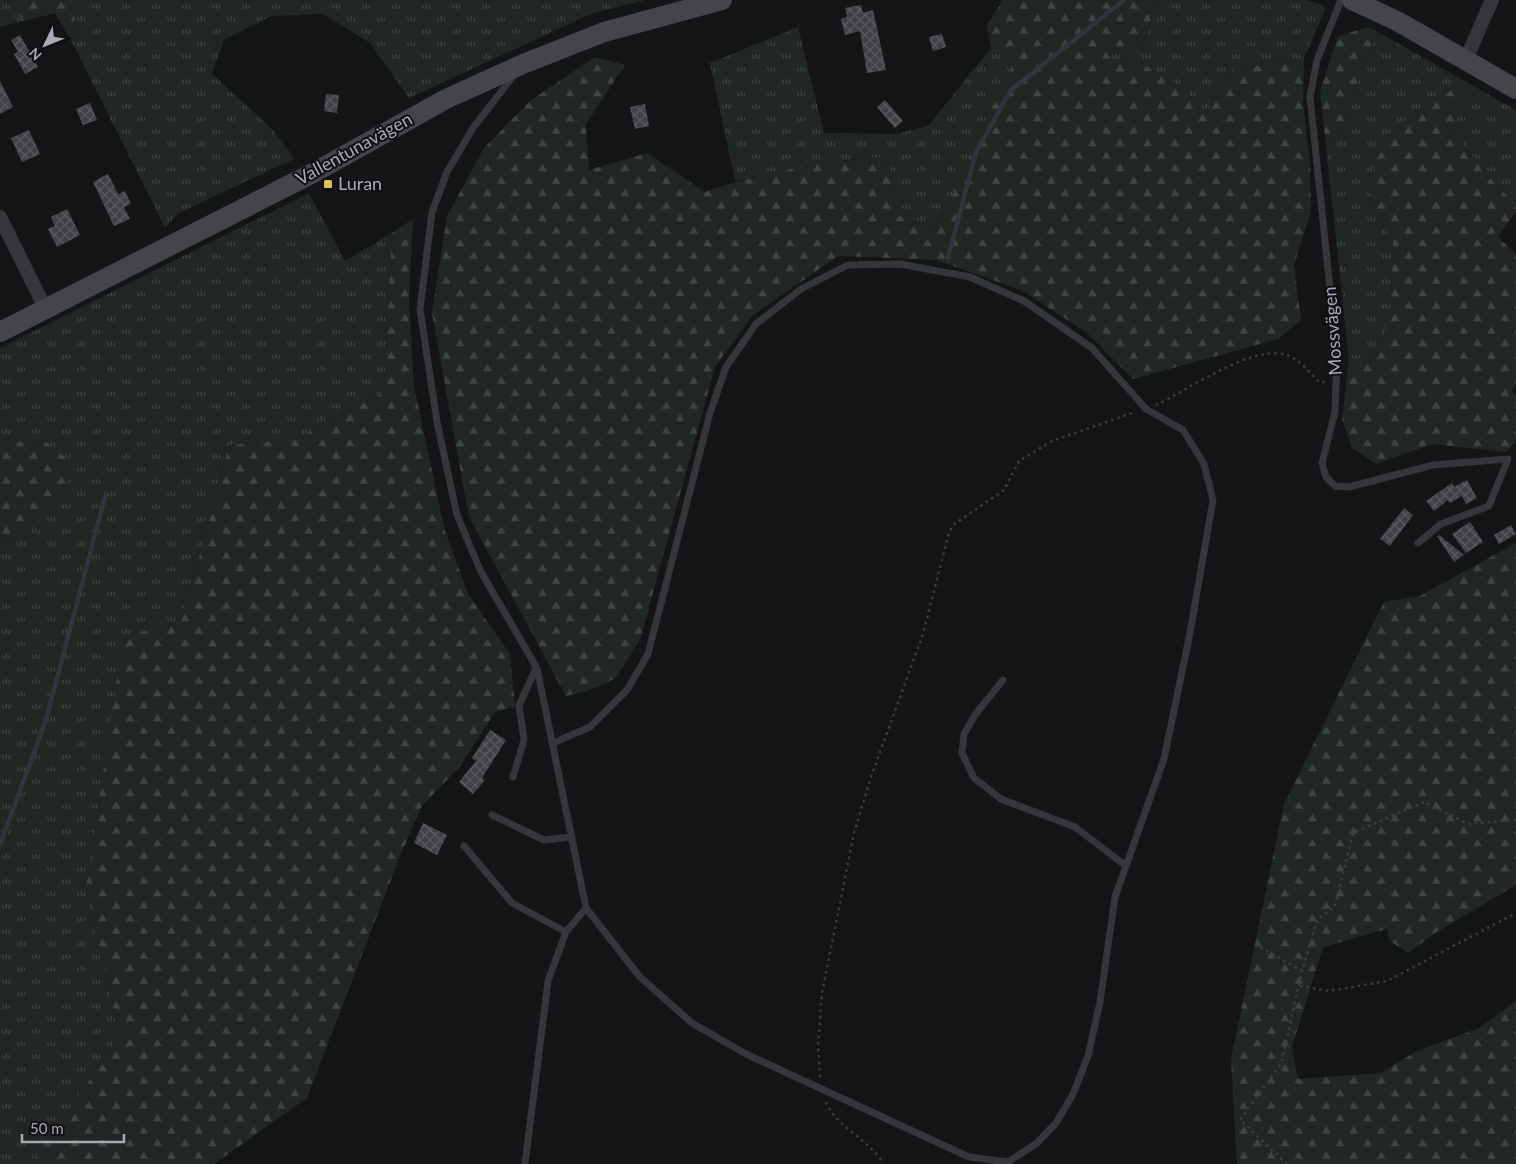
<svg xmlns="http://www.w3.org/2000/svg" width="1516" height="1164" font-family="Lato,sans-serif">
<style>
.grass{fill:url(#grass-tufts)}
.forest{fill:url(#forest-firs)}
.lines{fill:none;stroke-linecap:round;stroke-linejoin:round}
.stream{stroke:#2f353d;stroke-width:4.5}
.building{fill:url(#building-cross-hatch)}
.path{stroke:#3c3d41;stroke-width:2.5;stroke-dasharray:2.5 4;stroke-linecap:butt}
.service{stroke:#36363a;stroke-width:7}
.minor{stroke:#36363a;stroke-width:14}
.secondary{stroke:#44444a;stroke-width:20}
.poi-dot{fill:#dbc647;stroke:#100f11;stroke-width:2}
.labels{text-anchor:middle;stroke-width:4;stroke-linejoin:round;paint-order:stroke}
.street-label{font-size:18px;fill:#a8a9b4;stroke:#100f11}
.poi-label{font-size:18px;fill:#a8a9b4;stroke:#100f11;text-anchor:start}
</style>
<defs>
<pattern id="grass-tufts" width="24" height="20" patternUnits="userSpaceOnUse" patternTransform="scale(1.25)"><rect width="24" height="20" fill="#212823"/><path d="M3 7l-1-3M5 7V3M7 7l1-3M15 17l-1-3M17 17v-4M19 17l1-3" fill="none" stroke="#3e4441"/></pattern>
<pattern id="forest-firs" width="22" height="20" patternUnits="userSpaceOnUse" patternTransform="scale(1.25)"><rect width="22" height="20" fill="#212823"/><path d="M5 1l3.5 6h-7zM16 11l3.5 6h-7z" fill="#3e4441"/></pattern>
<pattern id="building-cross-hatch" width="8" height="8" patternUnits="userSpaceOnUse" patternTransform="scale(1.25)"><rect width="8" height="8" fill="#424246"/><path d="M0 0l8 8M0 8l8-8" fill="none" stroke="#5a5a5e"/></pattern>
</defs>
<rect width="100%" height="100%" fill="#151416"/>
<path class="grass" d="M0 0H7L23 21 0 27Z
M75 0H645L591 14 409 98 370 43 323 14 271 16 224 40 212 73C239 102 275 125 294 159L179 213 165 228 74 46Z
M1154 0H1304L1321 4 1325 10 1304 59 1233 69 1205 115 1187 91 1135 59 1113 60 1106 53 1134 46 1147 37Z
M798 27 824 133 896 134 928 126 991 48 1018 57 937 227 892 214 896 185 883 157 847 160 735 181 710 63Z
M1369 27 1516 110V201L1501 191 1451 130 1467 87 1370 193 1393 244 1390 321 1377 356 1349 360 1326 147 1346 122 1363 63 1373 48Z
M309 193 345 261 392 233 384 392 297 439 229 445 182 620 86 888 120 1036 31 1164H0V541L29 533 67 459 46 442 21 441 0 458V348Z"/>
<path class="forest" d="M7 0H75L74 46 55 13 23 21Z
M1003 0H1154L1147 37 1134 46 1106 53 1113 60 1135 59 1187 91 1205 115 1233 69 1304 59 1303 102 1310 164 1311 212 1294 265 1301 320 1278 339 1133 379 1086 332 1021 290 936 260 838 256 752 316 715 367 640 640 616 678 588 691 566 696 469 517 432 313 447 216 484 148 530 101 595 57 625 65 586 124 589 170 647 153 705 192C761 172 823 162 883 157L896 185 892 214 937 227 1017 57 991 48 987 25Z
M1369 27 1373 48 1363 63 1346 122 1326 147 1320 91 1338 36Z
M1456 86 1468 87 1451 130 1501 191 1516 201V211L1498 237 1516 254V384L1512 391 1516 396V441L1506 452 1432 444 1376 464 1352 448 1342 419 1349 360 1377 356 1390 321 1393 244 1370 193 1378 151Z
M413 219 409 299 414 386 445 531 468 594 510 654 515 707 495 712 461 765 422 806 402 851 307 1098 214 1164H31L120 1036 86 888 123 637 182 620 229 445 297 439 384 392 392 233Z
M21 441 46 442 67 459V480L54 507 29 533 0 541V458Z
M1516 543V885L1435 933 1408 953 1390 941 1387 929 1323 947 1292 1047 1298 1079 1380 1073 1417 1051 1479 1028 1516 1001V1164H1237L1231 1059 1284 804 1384 602 1420 596Z"/>
<g class="lines">
<path class="stream" d="M948 258 976 152 1011 90 1124 0
M0 845 46 720 106 493"/>
</g>
<path class="building" d="M861 5 863 13 873 10 886 70 867 73 860 31 845 35 841 19 847 17 845 8Z
M942 34 946 47 933 51 929 37Z
M20 35 38 67 25 74 14 54 18 52 11 40Z
M0 81 13 107 0 114Z
M326 94 339 95 337 113 324 111Z
M885 100 903 121 895 128 877 107Z
M90 103 97 120 83 125 76 109Z
M645 104 649 126 635 129 630 107Z
M29 130 40 154 22 162 11 138Z
M108 174 118 194 125 191 131 204 124 207 130 219 114 226 93 182Z
M67 209 80 235 57 247 48 229 55 226 51 217Z
M1467 480 1477 498 1466 504 1462 496 1450 503 1448 500 1434 511 1426 501 1452 483 1454 487Z
M1404 508 1413 515 1390 546 1380 539Z
M1470 522 1483 542 1466 553 1452 534Z
M1511 525 1516 534 1499 544 1494 535Z
M1439 535 1464 555 1454 562 1437 536Z
M490 730 506 740 482 778 485 780 473 794 459 782 476 761 472 758Z
M423 823 447 835 437 855 414 843Z"/>
<g class="lines">
<path class="path" d="M1156 405C1188 390 1252 344 1287 355 1299 359 1310 373 1319 382H1326
M1255 944 1302 971
M1300 986 1329 991 1387 981 1516 913
M820 1077 818 1046 822 993 854 833 871 777 923 634 948 536 953 525 1004 490 1019 461 1052 441 1135 412
M826 1102C836 1128 870 1139 883 1164
M1287 1164 1240 1120 1281 1064 1302 971 1317 920 1335 906 1353 833 1424 802 1468 824 1516 820"/>
<path class="service" d="M1341 0 1317 60 1310 97 1337 355 1335 412 1322 463 1326 477 1335 486 1349 487 1433 465 1508 459 1489 506 1441 524 1418 543
M514 75 473 128 447 172 432 212 420 309 437 422 457 515 481 572 537 668 586 908 640 977 692 1023 746 1054 969 1157 1008 1162 1037 1143 1056 1123 1073 1094 1088 1056 1100 1002 1115 897 1164 759 1190 633 1213 500 1204 464 1183 430 1146 409 1092 348 1024 301 970 277 900 264 848 265 801 289 756 324 726 367 710 413 648 654 627 690 590 727 553 743
M1003 680 975 715 964 734 962 753 974 778 1001 799 1075 827 1126 866
M513 777 524 740 519 705 536 668
M492 815 544 840 572 837
M464 846 512 903 566 932
M525 1164 548 981 566 932 586 908"/>
<path class="minor" d="M1466 59 1492 0
M0 217 45 308"/>
<path class="secondary" d="M1352 0 1397 21 1516 89
M0 332 313 173 446 99 523 64 604 32 722 0"/>
</g>
<rect class="poi-dot" x="323" y="179" width="10" height="10" rx="2.5"/>
<g class="labels">
<g class="street-label">
<text transform="translate(354 149) rotate(-29)" y="6">Vallentunavägen</text>
<text transform="translate(1333 331) rotate(-94)" y="6">Mossvägen</text>
</g>
<g class="poi-label">
<text x="338" y="190">Luran</text>
</g>
</g>
<g transform="translate(45 45) rotate(227)" stroke="#100f11" stroke-width="4" paint-order="stroke">
<path d="M0-4L9 19L0 12L-9 19Z" fill="#a8a9b4"/>
<text y="-8" font-size="14" font-weight="bold" text-anchor="middle" fill="#a8a9b4">N</text>
</g>
<path d="M22 1134v8h102v-8" fill="none" stroke="#a8a9b4" stroke-width="2.5"/>
<text x="30" y="1134" font-size="15" fill="#a8a9b4" stroke="#100f11" stroke-width="4" paint-order="stroke">50 m</text>
</svg>
